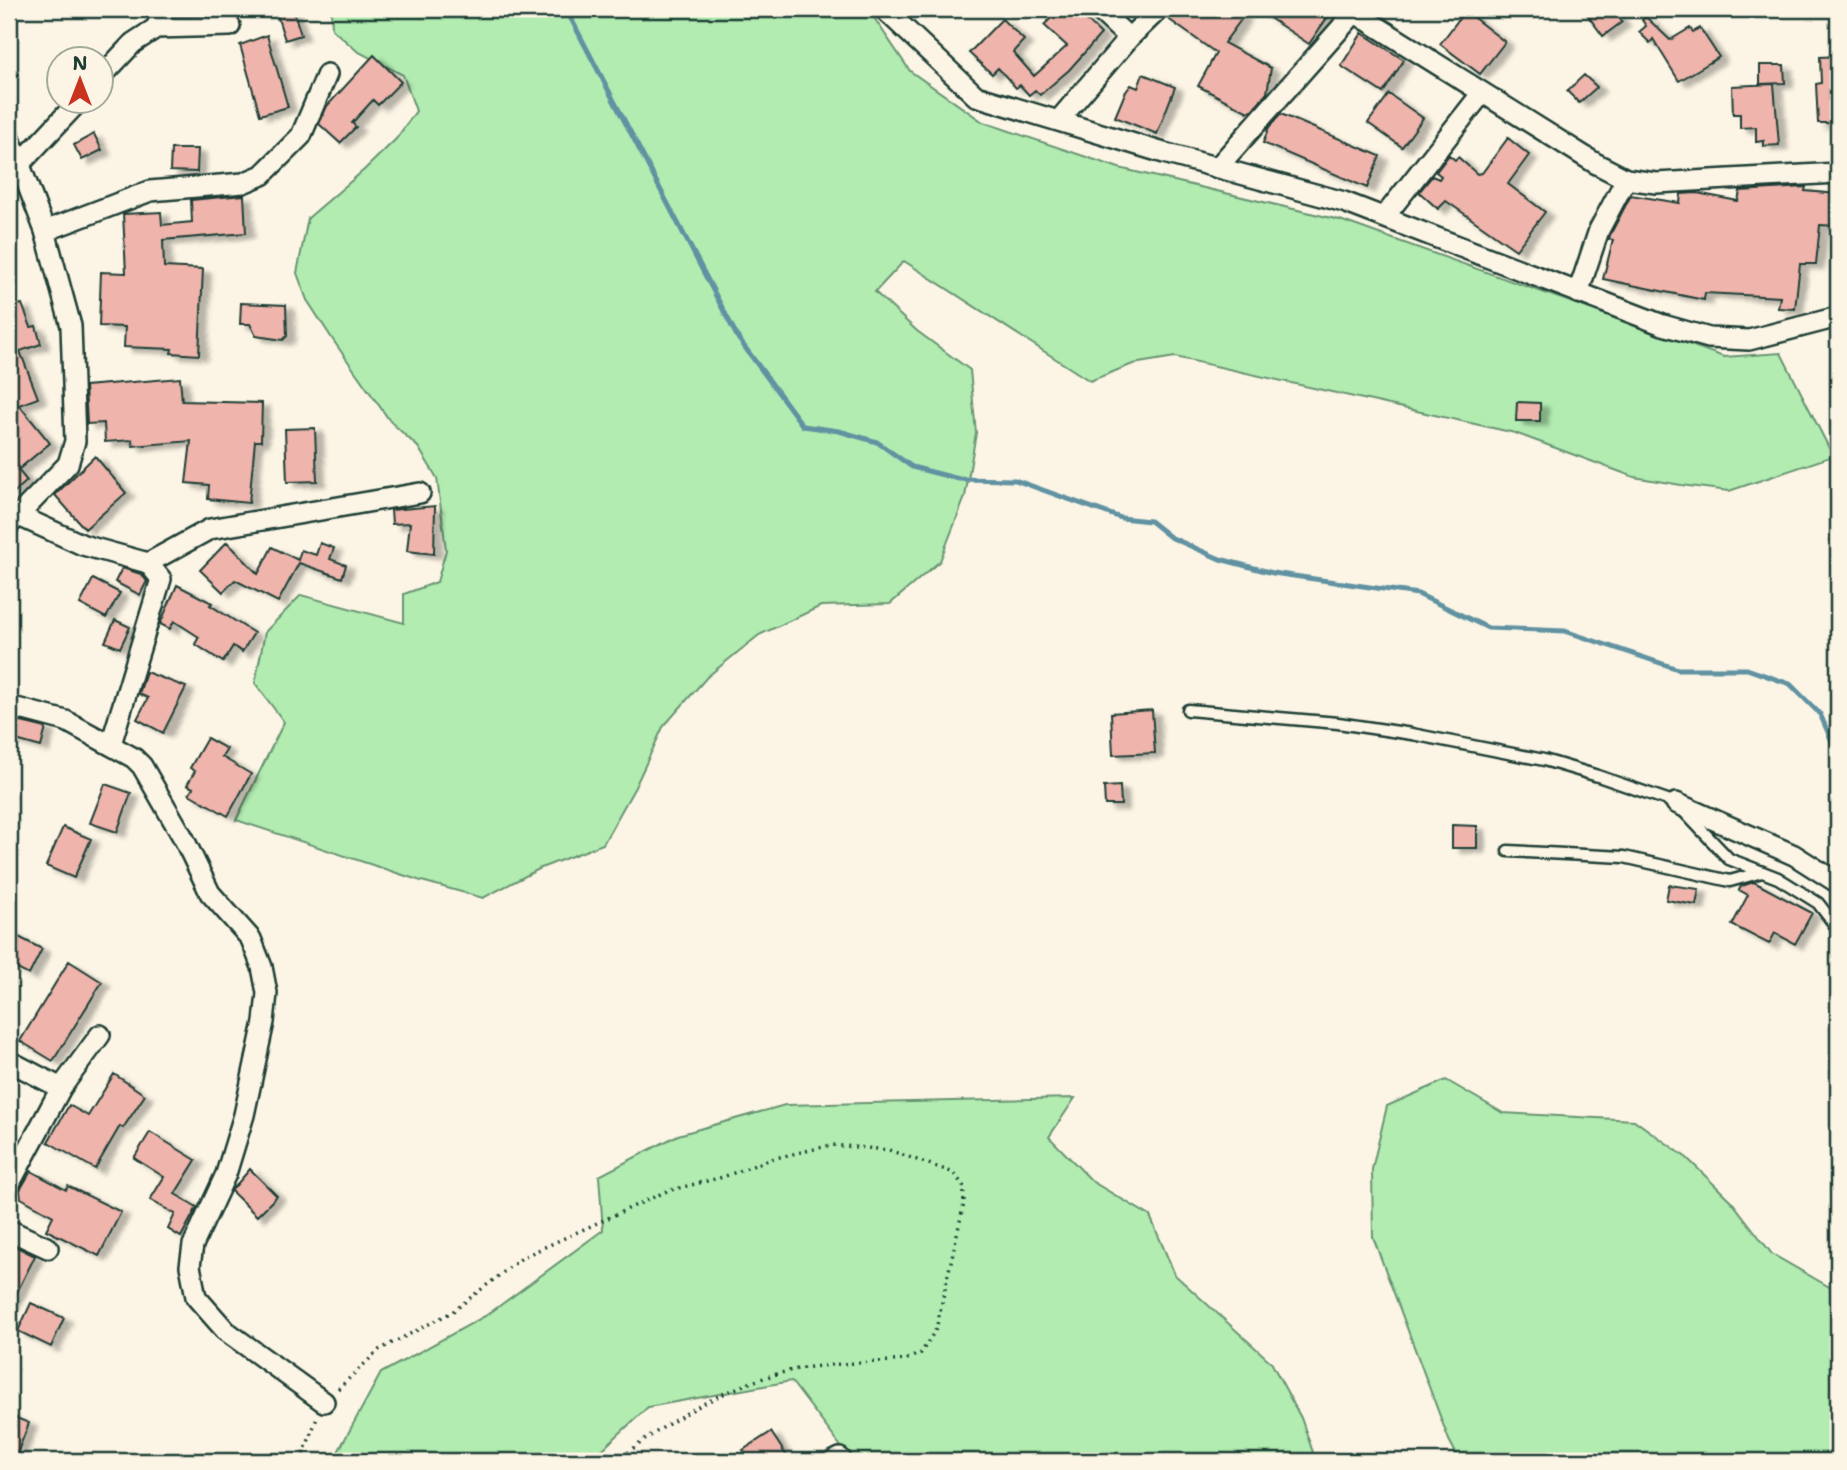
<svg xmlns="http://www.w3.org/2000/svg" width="1847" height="1470" font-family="'Shantell Sans',sans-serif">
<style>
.green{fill:#b2ecb1;stroke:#689472;stroke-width:2}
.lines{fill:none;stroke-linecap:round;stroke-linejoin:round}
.stream{stroke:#6092a2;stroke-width:5}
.building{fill:#efb4ab;stroke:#1f3d34;stroke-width:2;filter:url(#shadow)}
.lane-casing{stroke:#1f3d34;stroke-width:15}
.street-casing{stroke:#1f3d34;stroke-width:24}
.path{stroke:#1f3d34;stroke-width:3.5;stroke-dasharray:2 5;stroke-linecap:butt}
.lane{stroke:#fcf5e5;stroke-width:10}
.street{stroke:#fcf5e5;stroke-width:19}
</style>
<defs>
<filter id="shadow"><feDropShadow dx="8" dy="4.5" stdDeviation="2" flood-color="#0004"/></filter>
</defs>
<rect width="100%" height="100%" fill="#fcf5e5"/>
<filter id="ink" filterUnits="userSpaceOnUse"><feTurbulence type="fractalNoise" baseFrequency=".0143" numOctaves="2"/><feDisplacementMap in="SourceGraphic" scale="14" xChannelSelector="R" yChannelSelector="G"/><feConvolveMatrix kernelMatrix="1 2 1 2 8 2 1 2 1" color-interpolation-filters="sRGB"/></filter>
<g filter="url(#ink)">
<path class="green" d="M331 9H868L910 71 983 122 1119 168 1340 220 1724 357 1781 353 1833 456 1729 491 1681 485 1634 477 1515 433 1175 357 1133 364 1090 381 904 261 875 292 917 331 970 370 976 433 965 497 940 561 890 604 821 606 759 635 707 677 663 727 635 787 603 844 541 868 483 898 418 880 236 820 284 722 255 683 265 632 301 595 404 623V594L437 582 446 550 437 478 418 447 390 421 333 340 307 300 297 273 308 218 364 170 396 139 416 111 403 75 357 51 332 29Z
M1446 1080 1503 1113 1634 1120 1687 1158 1732 1202 1772 1254 1838 1292V1461H1460L1449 1440 1373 1237 1372 1169 1387 1106Z
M1075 1098 1049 1137 1093 1182 1150 1216 1175 1275 1271 1362 1301 1418 1316 1461H852L791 1381 648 1407 590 1461H333L381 1373 487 1315 603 1230 599 1176 678 1135 785 1105Z"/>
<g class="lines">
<path class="stream" d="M566 9 738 338 803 426 839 431 877 442 912 467 959 479 1015 480 1121 518 1150 521 1170 537 1220 559 1273 573 1418 594 1488 628 1565 631 1678 669H1747L1790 684 1820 714 1838 755"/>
</g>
<path class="building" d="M275 9H293L301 35 285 40Z
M1060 9H1075L1101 34 1069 70 1040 95 1035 90 1029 95 1020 85 1016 88 998 68 992 74 969 53 1002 19 1024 40 1013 52 1034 76 1067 46 1044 25Z
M1173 9H1232L1243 17 1224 43 1271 68 1267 93 1252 110 1248 112 1198 86 1216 53 1167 18Z
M1256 9H1320L1329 15 1309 44Z
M1583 9H1613L1622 22 1603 36Z
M1465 11 1505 42 1480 74 1440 44Z
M1646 17 1670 40 1690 28 1693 32 1700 28 1719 57 1679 81 1653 39 1650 43 1639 32 1646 26 1642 20Z
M1362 33 1404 60 1383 93 1341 66Z
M267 35 288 107 260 115 240 45Z
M374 55 401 82 378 105 373 100 352 123 356 127 340 143 319 124 327 106Z
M1838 56V123H1818L1816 84 1821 83 1820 57Z
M1760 65H1784L1785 83 1760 84Z
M1143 74 1175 87 1157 134 1115 117 1125 93 1131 85 1138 88Z
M1584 75 1597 87 1579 103 1567 91Z
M1774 84 1779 145 1764 146V141L1756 142V127L1740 128V114H1733L1732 86Z
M1389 94 1423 118 1402 147 1368 123Z
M1281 114 1380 156 1367 188 1263 143 1269 127Z
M94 134 102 150 82 160 74 145Z
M1508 138 1529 155 1508 184 1545 212 1516 250 1446 201 1438 209 1419 192 1432 176 1439 179 1441 176 1436 172 1449 155 1455 160 1458 157 1477 174 1482 173Z
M171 149H198L197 172 170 171Z
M1806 187 1805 191 1838 194V226L1820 225 1816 264H1800L1795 309 1778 308 1780 297 1705 293 1704 300 1603 279 1613 240 1609 239 1610 235 1631 195 1680 203 1681 194 1697 193 1738 201 1740 191Z
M244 195 246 233 163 240 164 267 203 269 199 355 171 353 172 349 124 347 125 327 99 326 101 272 126 273 123 214 161 212 162 225 192 222 191 200Z
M241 303 286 305 287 336 283 340 256 336 250 324H240Z
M22 304 31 327 36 326 41 344 20 351 38 398 19 405 50 443 18 470 27 481 9 497V307Z
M180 378 182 401 262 403 261 441H255L249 503 208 499 209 485 186 483 191 441 133 446 132 440 105 442 104 423 87 424 85 386Z
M1517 402 1540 403V421H1516Z
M315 428 317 481 287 482 285 429Z
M95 456 126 493 85 529 55 495Z
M435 506 434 554 407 551 410 523 392 524 391 510Z
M227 542 258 574 272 547 298 560 301 550 316 555 320 543 334 548 330 559 346 565 342 578 299 563 278 602 235 580 223 592 200 570Z
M122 568 141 574 147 581 140 595 115 582Z
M93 579 120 593 106 618 80 604Z
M177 585 212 603 210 605 254 633 242 652 233 646 223 662 195 644 199 637 174 621 170 629 160 624Z
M115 620 130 627 120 648 105 642Z
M146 672 186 687 163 733 137 719 148 698 139 694Z
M1152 710 1155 753 1113 755 1111 713Z
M13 720 46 728 41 747 9 738Z
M207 738 227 749 222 757 251 774 228 816 189 794 193 788 187 785 195 771 190 768Z
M105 784 131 793 117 832 90 823Z
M1120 786 1121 805H1105L1104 787Z
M1452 825 1477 826V848H1452Z
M63 827 91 839 74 878 46 866Z
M1754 882 1812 913 1795 944 1775 933 1769 944 1732 925 1748 895 1739 890 1741 886Z
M1669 885 1699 889 1696 905 1666 900Z
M9 932 42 949 29 975 9 965Z
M69 961 102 982 53 1061 20 1041Z
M114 1074 145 1095 123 1128 120 1126 95 1169 48 1142 69 1105 88 1116Z
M150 1132 196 1160 175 1194 197 1207 181 1237 168 1229 175 1214 150 1200 164 1177 134 1158Z
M250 1169 277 1196 257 1216 231 1191Z
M31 1171 66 1190 68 1186 121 1212 99 1256 46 1230 53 1216 21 1198 20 1190Z
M9 1243 35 1256 9 1308Z
M31 1303 64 1318 51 1347 18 1331Z
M9 1415 29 1423 14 1461H9Z
M771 1432 790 1461H750L743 1450Z"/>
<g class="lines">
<defs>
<path id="lane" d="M1188 710 1338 723 1412 734 1544 760 1598 776 1676 803 1729 859 1778 878 1818 903 1838 929
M1508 851 1624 857 1730 881 1762 872"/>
<path id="street" d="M884 9 976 96 1164 153 1344 202 1663 325 1709 338 1749 340 1838 317
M1098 9 1129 38
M1349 9 1595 163 1626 179 1656 183 1838 173
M156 28 164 9
M102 76 133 43 156 28 230 26
M1059 120 1129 38 1159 9
M9 136 45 231 71 326 75 441 68 464 9 525
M19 165 78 102
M1217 168 1355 12
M1385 216 1482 93
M45 231 150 191 243 183 262 175 301 136 327 74
M1578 293 1599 230 1626 179
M17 515 83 545 148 563 161 579 111 744
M148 563 210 529 420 493
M9 706 66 721 134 758 142 766 184 839 210 893 251 939 262 967 267 993 264 1022 244 1115 226 1174 193 1245 190 1266 196 1297 226 1331 324 1402
M1676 803 1794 855 1838 883
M9 1061 61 1088
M9 1185 61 1088 100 1035
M9 1230 48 1248
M834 1461 840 1458 842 1461"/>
</defs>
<use href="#lane" class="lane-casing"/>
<use href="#street" class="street-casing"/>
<path class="path" d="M338 1389 379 1350 452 1312 523 1257 667 1191 723 1177 771 1159 832 1145 889 1150 954 1173 964 1187V1203L936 1329 921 1353 905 1360C869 1363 829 1363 793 1370 729 1384 667 1421 617 1461
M301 1461 317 1418"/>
<use href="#lane" class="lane"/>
<use href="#street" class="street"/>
</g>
</g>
<rect width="1847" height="1470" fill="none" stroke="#fcf5e5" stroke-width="35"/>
<rect x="18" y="18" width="1812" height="1435" fill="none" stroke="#1f3d34" stroke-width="2.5" filter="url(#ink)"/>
<g transform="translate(80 80)"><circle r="33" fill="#fcf5e5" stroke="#a4ab9e" stroke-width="2"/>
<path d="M0-5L12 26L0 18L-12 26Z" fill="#c8321e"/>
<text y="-10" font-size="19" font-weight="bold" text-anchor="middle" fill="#1f3d34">N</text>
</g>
</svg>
